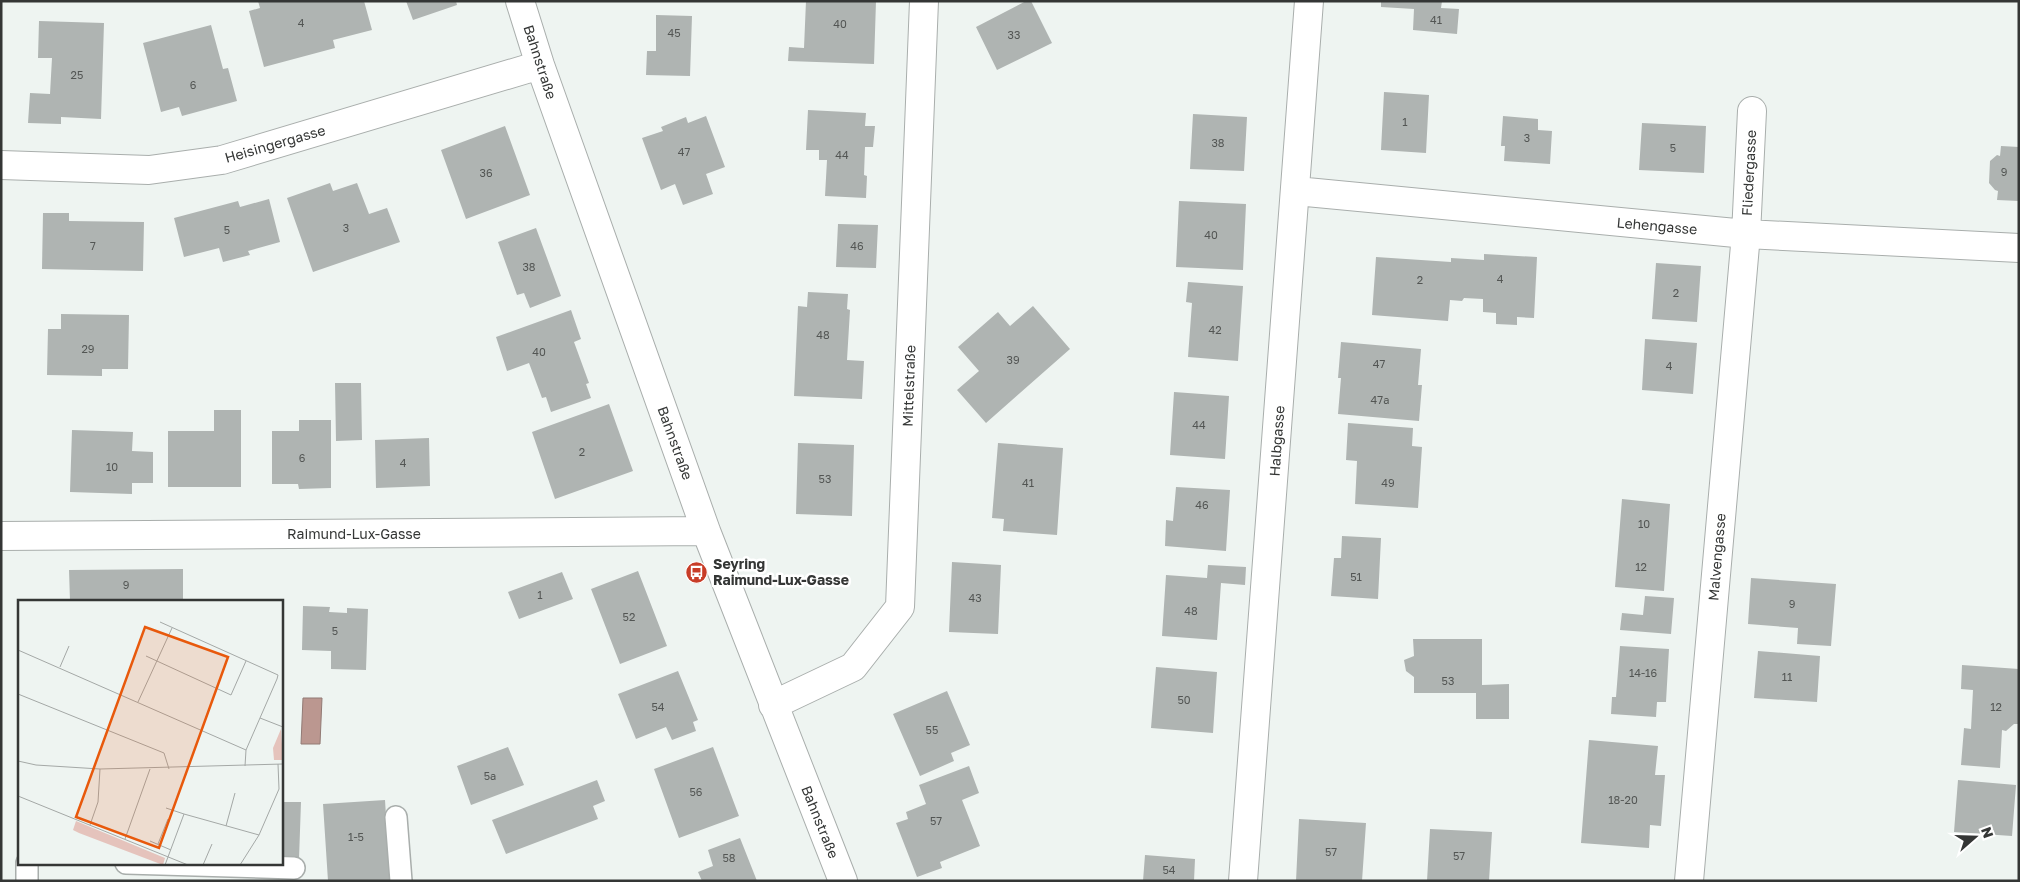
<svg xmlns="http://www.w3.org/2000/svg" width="2020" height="882" font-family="'Golos Text',sans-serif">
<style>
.water{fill:#bb9790;stroke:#927a75}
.building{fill:#afb4b2}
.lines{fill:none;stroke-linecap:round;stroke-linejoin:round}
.service-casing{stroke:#a9aeac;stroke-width:24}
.minor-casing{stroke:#a9aeac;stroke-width:30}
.service{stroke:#fff;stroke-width:21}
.minor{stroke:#fff;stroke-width:28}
.labels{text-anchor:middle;stroke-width:5;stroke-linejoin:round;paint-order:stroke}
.number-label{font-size:11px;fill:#535654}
.street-label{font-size:14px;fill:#343635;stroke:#fff}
.poi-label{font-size:14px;font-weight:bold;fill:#343635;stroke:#fff;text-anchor:start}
.inset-road{fill:none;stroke:#a4a8a6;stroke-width:1}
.view{fill:#e8590c;fill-opacity:0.15;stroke:#e8590c;stroke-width:2.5}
.inset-edge{fill:none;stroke:#343635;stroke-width:2.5}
</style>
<rect width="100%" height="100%" fill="#eef4f1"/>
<path class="water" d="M303 698H322L320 744H301Z"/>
<path class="building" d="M258 1H364L372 30 333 40 335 48 264 67 249 11 260 8Z
M406 1H456L457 5 413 20Z
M806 1H876L874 64 788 61 789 47 804 48Z
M1026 1H1031L1052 43 997 70 976 27Z
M1381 1H1442L1441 8 1459 9 1457 34 1413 30 1414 9 1381 7Z
M656 15 692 16 690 76 646 75 647 51H656Z
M39 21 104 23 101 119 61 117V124L28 123 30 93 50 94 52 58H38Z
M211 25 223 69 228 68 237 101 182 116 179 107 161 112 143 43Z
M1384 92 1429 95 1426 153 1381 150Z
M808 110 866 113 865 126H875L873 147H865L864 175 867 176 866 198 825 196 827 160H819V150H806Z
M1193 114 1247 117 1244 171 1190 169Z
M706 116 725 167 706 174 713 194 683 205 675 184 661 190 642 138 663 131 661 127 686 117 688 123Z
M1503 116 1538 119V130L1552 131 1550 164 1504 161 1505 146H1501Z
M1642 123 1706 126 1704 173 1639 170Z
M505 126 530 195 466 219 441 150Z
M2001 146 2019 147V201L1997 200 1998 191 1995 190 1989 183 1990 161 1997 155 2000 156Z
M330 183 333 191 357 183 369 214 387 208 400 242 313 272 287 198Z
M269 199 280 242 248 251 250 255 223 262 219 248 184 257 174 218 238 201 240 207Z
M1179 201 1246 204 1243 270 1176 267Z
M43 213H69V221L144 222 143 271 42 269Z
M838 224 878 225 876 268 836 267Z
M536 228 561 296 530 308 524 293 517 295 498 242Z
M1484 254 1537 257 1534 318 1517 317V325L1496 324V313L1483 312V299L1464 298 1462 301 1450 300 1448 321 1372 315 1376 257 1451 262V258L1484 260Z
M1656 263 1701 266 1697 322 1652 319Z
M1188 282 1243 286 1238 361 1188 357 1192 303 1186 302Z
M808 292 848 294 847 309 850 310 847 360 864 361 862 399 794 396 798 306 807 307Z
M1033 306 1070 349 986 423 957 390 979 371 958 347 998 312 1010 326Z
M571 310 581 339 574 342 589 383 586 384 591 398 551 412 546 397 542 398 529 363 507 371 496 337Z
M61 314 129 315 128 369H102V376L47 375 48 329H61Z
M1645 339 1697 343 1693 394 1642 390Z
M1341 342 1421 349 1418 385H1422L1419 421 1338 414 1341 378H1338Z
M335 383H361L362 440 336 441Z
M1174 392 1229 396 1225 459 1170 455Z
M609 404 633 471 555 499 532 432Z
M214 410H241V487H168V431H214Z
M299 420H331V488L299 489 298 484H272V431H299Z
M1348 423 1413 428 1412 446 1422 447 1418 508 1355 504 1357 461 1346 460Z
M72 430 133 432 132 451 153 452V483H132V494L70 492Z
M429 438 430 486 376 488 375 440Z
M798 443 854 445 852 516 796 514Z
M998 443 1063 448 1057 535 1003 531 1004 519 992 518Z
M1176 487 1230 490 1226 551 1165 546 1166 520 1173 521Z
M1622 499 1670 504 1664 591 1615 587Z
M1342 536 1381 538 1378 599 1331 596 1334 558H1341Z
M952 562 1001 565 998 634 949 632Z
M1208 565 1246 567 1245 585 1221 583 1217 640 1162 636 1166 575 1207 578Z
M183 569V601H70L69 570Z
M638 571 667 646 620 664 591 589Z
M562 572 573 599 519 619 508 592Z
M1751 578 1836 584 1831 646 1797 644 1798 628 1748 624Z
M1645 596 1674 598 1671 634 1620 630 1622 613 1643 615Z
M303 606 330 607 329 612 347 613V608L368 609 366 670 331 669V651L302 650Z
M1413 639H1482V685L1509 684V719H1476V693H1414V677L1406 671 1404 660 1414 656Z
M1620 646 1669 649 1666 702H1657L1656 717 1611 714 1612 697H1616Z
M1758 651 1820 656 1817 702 1754 698Z
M1962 665 2019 669V724H2014L2006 731 2002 730 2000 768 1961 765 1964 728 1971 729 1973 690 1961 689Z
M1156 667 1217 672 1213 733 1151 728Z
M678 671 698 720 693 722 696 731 672 740 666 727 636 739 618 694Z
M947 691 970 745 951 753 954 761 920 776 893 714Z
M1589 740 1658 746 1655 775H1665L1661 826 1650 825 1649 848 1581 843Z
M508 747 524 785 471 805 457 766Z
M713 747 739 816 679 838 654 769Z
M969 766 979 793 962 800 980 846 940 862 942 868 917 877 896 823 908 819 906 812 926 804 919 785Z
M597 780 605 801 593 806 598 819 506 854 492 820Z
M1958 780 2016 785 2012 836 1954 832Z
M385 800 390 881H328L323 804Z
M281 802H301L299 859H281Z
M1299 819 1366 823 1362 881H1296Z
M1430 829 1492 832 1489 881H1427Z
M740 838 757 881H702L698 872 713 866 708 850Z
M1145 855 1195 859 1194 881H1143Z"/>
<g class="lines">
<defs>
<path id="service" d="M396 817 401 881
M126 863 294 868
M27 881V863"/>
<path id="minor" d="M520 1 540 65 706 531 843 881
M1 165 149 170 222 160 540 65
M1296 191 1746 234 2019 248
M1 536 706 531
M773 705 853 667 900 607 924 1
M1243 881 1309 1
M1689 881 1746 234 1752 111"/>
</defs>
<use href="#service" class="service-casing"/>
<use href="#minor" class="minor-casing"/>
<use href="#service" class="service"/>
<use href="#minor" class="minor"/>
</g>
<defs>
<symbol id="bus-disc" viewBox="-11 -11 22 22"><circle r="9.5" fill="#c83c27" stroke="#fff"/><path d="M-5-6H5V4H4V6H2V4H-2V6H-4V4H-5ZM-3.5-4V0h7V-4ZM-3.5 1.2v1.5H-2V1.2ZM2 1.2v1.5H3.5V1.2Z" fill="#fff"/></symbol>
</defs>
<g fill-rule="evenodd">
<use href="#bus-disc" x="684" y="560" width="25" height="25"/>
</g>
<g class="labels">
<g class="number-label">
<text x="1436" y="24">41</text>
<text x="301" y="27">4</text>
<text x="840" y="28">40</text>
<text x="674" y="37">45</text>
<text x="1014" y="39">33</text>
<text x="77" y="79">25</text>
<text x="193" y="89">6</text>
<text x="1405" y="126">1</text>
<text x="1527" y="142">3</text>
<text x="1218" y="147">38</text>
<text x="1673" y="152">5</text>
<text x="684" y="156">47</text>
<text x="842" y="159">44</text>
<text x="2004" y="176">9</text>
<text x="486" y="177">36</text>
<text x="346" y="232">3</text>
<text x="227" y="234">5</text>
<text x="1211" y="239">40</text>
<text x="93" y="250">7</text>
<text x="857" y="250">46</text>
<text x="529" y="271">38</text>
<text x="1500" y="283">4</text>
<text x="1420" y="284">2</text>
<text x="1676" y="297">2</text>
<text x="1215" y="334">42</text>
<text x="823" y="339">48</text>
<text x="88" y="353">29</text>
<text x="539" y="356">40</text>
<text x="1013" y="364">39</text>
<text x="1379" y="368">47</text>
<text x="1669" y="370">4</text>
<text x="1380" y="404">47a</text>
<text x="1199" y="429">44</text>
<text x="582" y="456">2</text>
<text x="302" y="462">6</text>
<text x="403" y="467">4</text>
<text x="112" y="471">10</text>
<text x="825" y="483">53</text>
<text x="1028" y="487">41</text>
<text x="1388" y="487">49</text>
<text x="1202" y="509">46</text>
<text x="1644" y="528">10</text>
<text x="1641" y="571">12</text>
<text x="1356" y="581">51</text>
<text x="126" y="589">9</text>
<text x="540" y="599">1</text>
<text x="975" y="602">43</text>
<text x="1792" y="608">9</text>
<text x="1191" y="615">48</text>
<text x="629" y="621">52</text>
<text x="335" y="635">5</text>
<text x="1643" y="677">14-16</text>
<text x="1787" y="681">11</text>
<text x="1448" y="685">53</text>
<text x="1184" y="704">50</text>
<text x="658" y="711">54</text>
<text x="1996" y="711">12</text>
<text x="932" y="734">55</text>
<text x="490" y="780">5a</text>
<text x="696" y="796">56</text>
<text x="1623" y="804">18-20</text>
<text x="936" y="825">57</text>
<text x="356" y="841">1-5</text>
<text x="1331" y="856">57</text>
<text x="1459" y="860">57</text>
<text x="729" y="862">58</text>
<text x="1169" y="874">54</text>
</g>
<g class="street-label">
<text transform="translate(540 62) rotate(72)" y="5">Bahnstraße</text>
<text transform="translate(275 144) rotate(-16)" y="5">Heisingergasse</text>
<text transform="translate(1749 173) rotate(-87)" y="5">Fliedergasse</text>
<text transform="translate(1657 226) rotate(5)" y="5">Lehengasse</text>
<text transform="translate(909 386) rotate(-88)" y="5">Mittelstraße</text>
<text transform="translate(1277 441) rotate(-86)" y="5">Halbgasse</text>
<text transform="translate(675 443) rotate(70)" y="5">Bahnstraße</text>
<text x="354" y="539">Raimund-Lux-Gasse</text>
<text transform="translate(1717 557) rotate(-85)" y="5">Malvengasse</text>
<text transform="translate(820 822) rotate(68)" y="5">Bahnstraße</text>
</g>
<g class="poi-label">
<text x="713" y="569">Seyring<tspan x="713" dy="16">Raimund-Lux-Gasse</tspan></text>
</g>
</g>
<g transform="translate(18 600)">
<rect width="265" height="265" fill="#eef4f1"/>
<path d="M263 129 265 160H256L255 148ZM58 221 147 258 145 265 61 233 55 230Z" fill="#e5c3bc"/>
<path class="inset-road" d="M142 22 260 75 259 79M0 50 228 150M128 56 213 95 228 61M42 67 51 46M0 94 146 153 151 169M120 102 154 28M242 118 265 127M0 161 18 165 82 169 265 164M227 166 228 150 259 79M0 196 170 265M148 208 166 214M72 225 80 202 82 169M208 226 217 193M107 239 132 169M132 241 153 250M140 244 150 219M147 265 166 214 241 235M185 265 194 244M222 265 241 235 261 189 260 164"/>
<path class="view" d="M127 27 210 57 141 248 58 217Z"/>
<rect width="265" height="265" class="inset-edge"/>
</g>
<rect width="2020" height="882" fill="none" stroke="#343635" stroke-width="5"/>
<g transform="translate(1975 837) rotate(70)" stroke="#ffffff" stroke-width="4" paint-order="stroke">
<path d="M0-4L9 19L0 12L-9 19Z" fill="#343635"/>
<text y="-8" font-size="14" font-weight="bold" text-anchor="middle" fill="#343635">N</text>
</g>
</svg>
